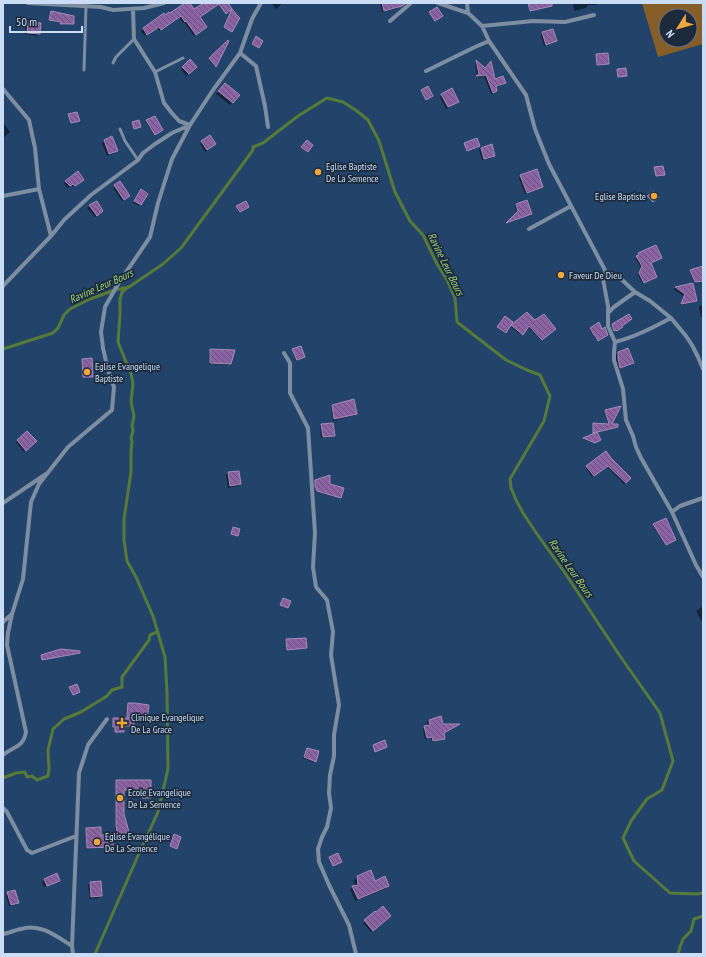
<svg xmlns="http://www.w3.org/2000/svg" width="706" height="957" font-family="'PT Sans Narrow',sans-serif">
<style>
.pitch{fill:#865f28;fill-rule:evenodd}
.shadow{fill:#0007}
.lines{fill:none;stroke-linecap:round;stroke-linejoin:round}
.stream{stroke:#567a38;stroke-width:3}
.building{fill:url(#building-back-hatch);stroke:#a88ab9}
.service{stroke:#7e8ea1;stroke-width:3}
.minor{stroke:#7e8ea1;stroke-width:4}
.poi-dot{fill:#efa73d;stroke:#1c2a3c;stroke-width:1.5}
.labels{text-anchor:middle;stroke-width:3.5;stroke-linejoin:round;paint-order:stroke}
.poi-label{font-size:10px;fill:#caddf4;stroke:#1c2a3c;text-anchor:start}
.water-label{font-size:11px;font-style:italic;fill:#a1d578;stroke:#1c2a3c}
</style>
<defs>
<pattern id="building-back-hatch" width="6" height="6" patternUnits="userSpaceOnUse"><rect width="6" height="6" fill="#8b63a2"/><path d="M-1 5l2 2M0 0l6 6M5-1l2 2" fill="none" stroke="#68547a"/></pattern>
</defs>
<rect width="100%" height="100%" fill="#23446a"/>
<path class="pitch" d="M642 3H703V44L658 57ZM666 16H690V40H666Z"/>
<path class="shadow" d="M187 3H189L194 11 205 3H220L199 17 204 28 194 36 184 22 183 23 179 17 159 31 157 28 145 36 141 31 143 29 164 15 165 16 170 15Z
M271 3H283L276 9Z
M380 3H396L397 7 395 9 382 12Z
M573 3H598L596 5H588L586 8 574 11Z
M51 13 73 24 61 25 62 23 49 20Z
M28 23 40 24 39 34 37 36 25 34 26 25Z
M543 33 556 41 554 43 544 46 541 35Z
M227 43 214 67 209 59Z
M190 61 196 67 186 76 181 69Z
M477 62 494 80 505 82 503 84 495 87 496 91 494 93 491 94 484 76 477 77 475 63Z
M223 86 238 95 230 105 216 94Z
M442 95 458 101 446 109 440 97Z
M147 121 162 130 154 135 146 122Z
M3 122 10 132 3 138Z
M210 136 215 144 205 152 200 144Z
M112 137 117 151 115 153 107 156 102 143Z
M481 148 494 156 492 158 482 160 479 150Z
M521 176 542 187 540 189 525 194 519 178Z
M66 181H80L73 187 71 185 67 188 64 183Z
M120 182 127 198 122 201 113 188Z
M139 193 141 204 139 206 133 203Z
M527 201 531 213 530 215 508 223 517 213 515 206 516 205Z
M96 203 102 211 95 217 87 208Z
M639 254 660 259 650 264 656 277 643 284 638 275 641 268 635 258Z
M691 271 701 281 694 283 690 272Z
M693 284 696 300 694 302 680 305 684 296 674 290 675 288Z
M701 305H703V317H701L699 307Z
M527 313 535 321 555 329 541 340 528 327 521 335 511 327Z
M504 319 505 332 504 333 497 328Z
M599 324 606 335 597 341 594 334 593 335 589 329Z
M211 350 230 363 228 365 209 364V352Z
M618 353 633 363 631 365 618 369 616 362V355Z
M332 406 356 414 355 415 333 421 331 407Z
M605 411H606L610 425 617 427 593 433V425H608Z
M321 425 334 436 332 437 321 438 320 426Z
M27 432 35 441 24 452 16 442Z
M597 433 599 441 594 443 583 439Z
M610 458 629 478 624 484 606 466 592 477 586 468 587 467Z
M238 472 240 484 238 486 228 488 226 475 228 473Z
M315 480 329 485 340 497V498L316 491 315 487Z
M666 519 675 541 665 545 653 526Z
M703 606V621L702 622 696 611Z
M79 653 42 660 41 656Z
M128 704 146 720 133 718V726H123L122 732H115L114 727H113L114 719H132V718L127 717Z
M429 720 442 725H458L443 734 444 738 442 740 432 742 431 738 425 739 423 729 425 727 428 726 427 722Z
M306 751 316 761 314 763 303 758Z
M117 781H150V798L149 799 142 798V790H123V814L127 832 117 835 115 828 116 782Z
M86 829 100 836 112 847 87 849 86 830Z
M56 875V882L44 887 42 882 44 880Z
M357 877 388 886 385 889 355 901 350 889 353 887 355 886 354 880Z
M90 883 101 896 99 898 90 899 88 885Z
M8 893 18 903 16 905 9 906 6 895Z
M375 913 390 916 371 932 363 923Z"/>
<g class="lines">
<path class="stream" d="M3 349 53 333 58 328 64 315 70 309 90 299 115 290 129 287 163 264 181 248 253 150V147L263 143 298 116 327 98 343 102 357 111 368 120 379 141 395 192 410 221 423 235 437 264 447 280 455 298 457 322 506 360 527 370 540 375 550 396 544 421 510 479 511 488 516 500 523 513 537 534 565 573 620 656 660 713 673 761 662 790 647 799 631 821 623 838 634 861 670 893 697 894 703 893
M3 778 16 773 25 772 27 777 32 776 37 780 48 776 49 769 48 750 53 729 64 719 81 712 107 696 112 690 122 687V677L149 640 150 635 157 632
M95 954 137 858 158 812 168 769 167 692 165 657 153 616 136 577 127 561 124 540V519L131 472V451L132 442 131 438 133 431 132 426 134 416 131 402 133 383 130 369 126 362 118 342 120 314V299L122 292 127 288
M678 954 680 947 683 939 691 931 694 919 703 916"/>
</g>
<path class="building" d="M185 3H190L194 9 204 3H228L232 9 226 14 219 4 200 17 207 27 196 35 186 21 185 22 181 16 161 30 159 27 147 35 143 28 164 13 165 15 169 12 170 13Z
M382 3H405V4L402 6 384 11Z
M528 3H552V6L530 11Z
M437 7 443 16 435 21 429 12Z
M232 9 238 16 240 18 232 32 224 27Z
M51 11 74 16V24H60L61 22 49 20Z
M28 22 41 23 40 34 27 33Z
M553 29 557 41 546 45 542 32Z
M256 36 263 41 259 48 252 44Z
M228 40 229 41 216 67 209 58Z
M608 53 609 64 597 65 596 54Z
M190 59 197 67 189 74 182 67Z
M476 60 485 68 491 61 495 79 503 76 506 83 496 86 497 91 493 93 486 75 476 76 479 74Z
M626 68 627 76 618 77 617 69Z
M225 83 240 95 233 103 218 91Z
M428 86 433 96 426 100 421 90Z
M452 88 459 102 448 107 441 94Z
M77 112 80 121 71 123 68 114Z
M155 116 163 130 155 135 146 120Z
M139 120 141 127 134 129 132 122Z
M210 135 216 144 207 150 201 141Z
M112 136 118 151 109 154 104 140Z
M477 138 480 146 467 151 464 143Z
M307 140 313 145 308 152 301 147Z
M492 144 495 156 484 159 481 148Z
M663 166 665 175 656 176 654 167Z
M537 169 543 187 527 193 520 175Z
M78 171 84 180 75 186 73 184 70 186 65 181Z
M120 181 130 196 124 200 114 185Z
M141 189 148 194 141 205 134 201Z
M654 191 659 197 653 202 647 196Z
M527 200 532 214 506 223 518 211 516 204Z
M97 201 103 211 97 216 89 205Z
M246 201 249 207 240 212 236 206Z
M656 245 662 258 651 263 657 277 644 283 639 273 642 266 636 256 639 255 638 253Z
M703 266V281L695 282 690 270Z
M693 283 697 301 681 304 685 294 675 287Z
M527 312 535 320 544 314 556 329 542 340 529 326 523 335 511 325 506 333 497 327 505 316 513 322 511 325Z
M629 314 632 319 622 326 623 327 617 331 616 330 614 331 612 324Z
M599 322 602 329 605 327 608 335 598 341 595 335H594L590 328Z
M301 346 305 357 297 360 292 349Z
M628 348 634 363 620 368 618 359V352Z
M210 349 235 350 231 364 210 363Z
M92 358 93 377H83L82 359Z
M354 399 357 414 334 419 332 405Z
M621 406 612 424H618V427L593 433V423L609 424 605 410Z
M333 423 335 436 323 437 321 424Z
M27 431 37 441 26 451 17 440Z
M597 432 601 440 595 443 583 438Z
M606 451 611 458 631 478 626 483 608 466 594 476 586 466Z
M239 471 241 484 230 486 228 472Z
M330 475V484L344 488 341 498 317 491 315 486V480Z
M666 518 676 540 666 545 653 524Z
M233 527 240 529 238 536 231 534Z
M283 598 291 601 288 608 280 605Z
M306 638 307 648 287 650 286 639Z
M61 649 80 651V653L42 660 41 655Z
M77 684 80 692 73 695 69 687Z
M128 703H135L149 705 147 720 127 717Z
M441 716 443 724H460L444 733 445 739 433 741 432 737 427 738 424 726 430 725 429 720Z
M113 718H134V726H124V732H115V727H113Z
M385 740 387 747 375 752 373 745Z
M307 748 319 751 316 762 304 757Z
M116 780H151V798H142V790H124V814L129 832 118 835 116 827Z
M101 827V835H113V847L87 848 86 828Z
M174 834 181 837 177 849 170 846Z
M338 853 342 862 333 866 329 857Z
M371 870 375 881 385 876 389 886 358 899 352 886 358 885 357 876Z
M57 873 60 881 47 886 44 879Z
M101 881 102 896 91 897 90 882Z
M15 890 19 903 11 905 7 892Z
M383 906 391 916 373 931 364 920 375 911 376 912Z"/>
<g class="lines">
<path class="service" d="M113 63 116 57 134 39
M84 70 86 6
M155 72 183 58
M120 129 125 141 138 160"/>
<path class="minor" d="M28 3 101 7 113 10 144 8 164 3
M438 3 468 13 482 26 489 41 526 95 535 129 549 164 606 272 620 278 635 292 650 301 671 318 686 336 692 345 698 357 703 369
M467 3 468 13
M133 9 134 39 155 72 164 103 171 112 179 121 190 125
M390 21 411 3
M482 26 533 21 565 22 594 15
M240 53 251 62 256 66 265 106 268 127
M426 71 475 47 489 41
M3 89 29 120 35 148 39 189 51 236 3 286
M3 196 39 189
M529 229 571 206
M51 236 64 220 91 195 138 160 143 153 155 144 172 133 190 125
M606 272 603 279 608 306V326L615 342 614 352V360L623 389 626 420 633 436 636 447 641 458 672 512 696 565 703 577
M608 313 614 307 635 292
M615 342C635 337 654 327 671 318
M284 353 290 363V393L308 428 315 533 313 567 316 587 327 600 333 632 331 655 339 705 334 735V756L330 775 329 793 331 808 327 827 322 837 318 849 319 862 329 885 349 925 356 954
M3 503 46 474
M672 512 680 506 703 498
M3 622 12 614
M3 755C14 746 23 748 26 732L7 645 8 633 12 614 23 579 31 502 39 484 68 447 112 410 114 387 108 370 103 348 101 332 105 307 118 284 150 237 158 203 172 159 190 125 213 90 240 53 252 19 261 3
M3 808 7 812 27 850 32 853 76 836
M3 934C9 933 15 930 21 929 40 923 56 936 72 946
M73 954 72 946 79 773 88 745 107 719"/>
</g>
<g class="poi-dot">
<circle cx="318" cy="172" r="4"/>
<circle cx="654" cy="196" r="4"/>
<circle cx="561" cy="275" r="4"/>
<circle cx="87" cy="372" r="4"/>
<path d="M120 717h4v4h4v4h-4v4h-4v-4h-4v-4h4z"/>
<circle cx="120" cy="798" r="4"/>
<circle cx="97" cy="842" r="4"/>
</g>
<g class="labels">
<g class="poi-label">
<text x="326" y="170">Eglise Baptiste<tspan x="326" dy="12">De La Semence</tspan></text>
<text x="646" y="200" text-anchor="end">Eglise Baptiste</text>
<text x="569" y="279">Faveur De Dieu</text>
<text x="95" y="370">Eglise Evangelique<tspan x="95" dy="12">Baptiste</tspan></text>
<text x="131" y="721">Clinique Evangelique<tspan x="131" dy="12">De La Grace</tspan></text>
<text x="128" y="796">Ecole Evangelique<tspan x="128" dy="12">De La Semence</tspan></text>
<text x="105" y="840">Eglise Evangélique<tspan x="105" dy="12">De La Semence</tspan></text>
</g>
<g class="water-label">
<text transform="translate(446 264) rotate(64)" y="4">Ravine Leur Bours</text>
<text transform="translate(101 286) rotate(-24)" y="4">Ravine Leur Bours</text>
<text transform="translate(571 568) rotate(55)" y="4">Ravine Leur Bours</text>
</g>
</g>
<rect width="706" height="957" fill="none" stroke="#caddf4" stroke-width="8"/>
<g transform="translate(678 28) rotate(233)"><circle r="19" fill="#1c2a3c" stroke="#627286"/>
<path d="M0-3L7 15L0 10L-7 15Z" fill="#efa73d"/>
<text y="-6" font-size="11" font-weight="bold" text-anchor="middle" fill="#caddf4">N</text>
</g>
<path d="M10 26v6h72v-6" fill="none" stroke="#caddf4" stroke-width="2"/>
<text x="16" y="26" font-size="12" fill="#caddf4" stroke="#1c2a3c" stroke-width="3" paint-order="stroke">50 m</text>
</svg>
